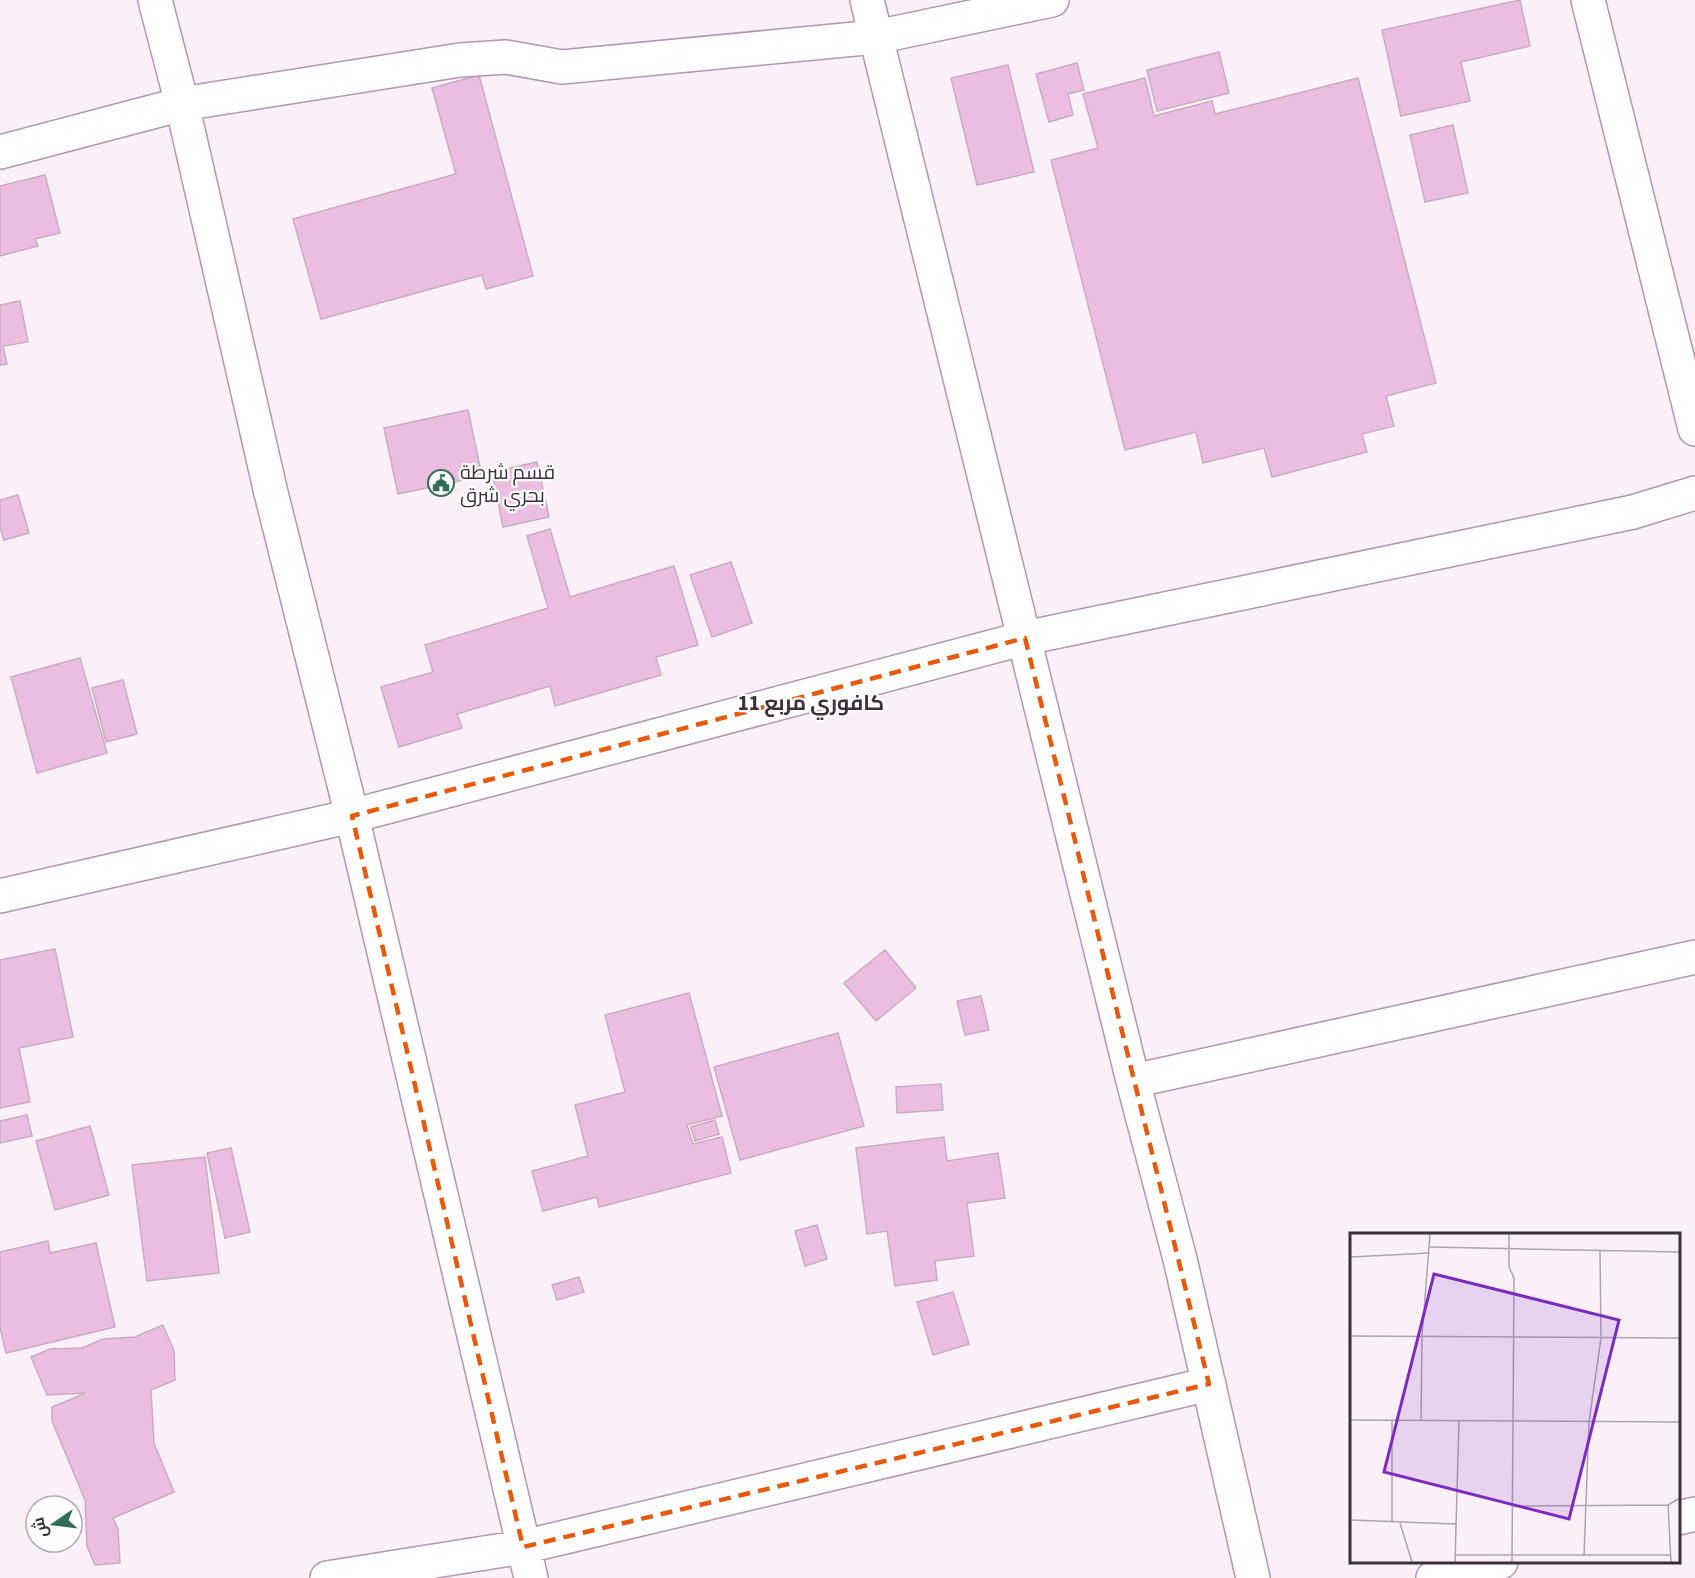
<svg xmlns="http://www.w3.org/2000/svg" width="1695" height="1578" font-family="'Source Sans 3',Cairo,sans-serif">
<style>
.building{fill:#ebbee1;stroke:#caacc3;stroke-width:1.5}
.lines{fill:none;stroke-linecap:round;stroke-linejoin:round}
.minor-casing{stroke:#b396ad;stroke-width:36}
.minor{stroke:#fff;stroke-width:33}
.marked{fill:none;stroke:#e8590c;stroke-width:4.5;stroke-dasharray:12 8;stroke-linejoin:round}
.labels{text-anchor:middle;stroke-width:4.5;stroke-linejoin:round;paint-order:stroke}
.poi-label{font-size:20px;fill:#3c3039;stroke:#fff;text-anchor:start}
.neighbourhood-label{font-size:21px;font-weight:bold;fill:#3c3039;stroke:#fff}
.inset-road{fill:none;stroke:#afa3ac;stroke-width:1.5}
.view{fill:#7b2cbf;fill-opacity:0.15;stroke:#7b2cbf;stroke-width:3}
.inset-edge{fill:none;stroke:#3c3039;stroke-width:3}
</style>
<rect width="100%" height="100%" fill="#fbeff8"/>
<path class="building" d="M1520 0 1530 46 1461 62 1470 101 1401 116 1382 30Z
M1219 52 1229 93 1157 111 1147 70Z
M1077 63 1084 90 1068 94 1073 115 1049 122 1036 74Z
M1008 65 1034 172 977 185 951 78Z
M479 75 533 276 486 289 482 275 321 319 293 219 456 174 432 88Z
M1145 78 1154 116 1212 101 1215 114 1358 78 1436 383 1386 396 1394 426 1362 434 1367 452 1272 477 1264 448 1203 463 1196 432 1125 450 1051 160 1098 148 1083 94Z
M1453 125 1468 193 1425 202 1410 135Z
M45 175 60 233 35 239 38 246 0 256V186Z
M20 301 28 342 3 346 7 364 0 365V305Z
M468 410 482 476 398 494 384 428Z
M537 462 549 517 503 527 492 472Z
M18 495 29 533 4 540 0 528V500Z
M550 529 570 597 674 566 698 645 656 657 661 675 555 706 550 686 457 714 462 728 399 747 381 687 433 672 425 645 548 608 527 536Z
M731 562 752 623 712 637 690 575Z
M80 658 107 753 37 773 11 677Z
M123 680 137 734 106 742 92 688Z
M55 949 73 1037 19 1048 30 1102 0 1108V960Z
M885 950 916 988 876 1021 844 983Z
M689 993 722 1116 687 1125 693 1144 722 1137 731 1173 599 1207 597 1197 543 1211 532 1171 588 1156 575 1105 625 1092 605 1015Z
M981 996 989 1030 965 1035 957 1001Z
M838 1033 864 1126 740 1160 714 1067Z
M941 1084 943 1110 897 1113 896 1087Z
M27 1115 32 1136 0 1143V1121Z
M715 1120 719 1134 695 1141 691 1127Z
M90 1126 109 1195 55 1210 36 1141Z
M944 1137 947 1161 998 1153 1005 1198 967 1203 974 1256 935 1261 937 1280 895 1286 887 1231 867 1234 856 1148Z
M231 1148 250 1232 225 1238 207 1153Z
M205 1157 219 1273 147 1281 132 1165Z
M817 1225 827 1259 805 1266 795 1231Z
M48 1241 50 1253 96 1243 115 1327 6 1353 0 1328V1252Z
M579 1277 584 1292 557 1300 552 1285Z
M953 1292 969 1344 933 1355 917 1302Z
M163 1325 174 1351 175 1380 151 1390 154 1443 174 1492 113 1518 118 1529 120 1563 95 1565 87 1546 85 1500 52 1421V1407L86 1393 47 1395 31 1357 50 1349 82 1348 103 1339 135 1337Z"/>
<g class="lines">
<defs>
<path id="minor" d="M155 0 182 104 271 493 352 816 531 1578
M867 0 1133 1081 1180 1259 1253 1578
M1588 0 1695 429
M0 152 182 104 460 60 506 57 562 67 876 37 1052 0
M0 896 352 816 1025 638 1633 512 1695 493
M1133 1081 1695 957
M1678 1518 1695 1514
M327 1578 523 1547 1209 1384
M1433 1578 1501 1562"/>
</defs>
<use href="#minor" class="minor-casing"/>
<use href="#minor" class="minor"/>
</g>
<path class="marked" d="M1025 638 1209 1384 523 1547 352 816Z"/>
<defs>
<symbol id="civic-ring" viewBox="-11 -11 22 22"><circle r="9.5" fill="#fff" stroke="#336d56" stroke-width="1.5"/><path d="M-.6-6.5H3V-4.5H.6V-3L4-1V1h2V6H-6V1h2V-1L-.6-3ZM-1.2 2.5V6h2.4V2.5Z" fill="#336d56"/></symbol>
</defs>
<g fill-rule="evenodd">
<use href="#civic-ring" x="426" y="468" width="30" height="30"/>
</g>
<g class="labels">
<g class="poi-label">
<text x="460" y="479">قسم شرطة<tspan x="460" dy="23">بحري شرق</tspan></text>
</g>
<g class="neighbourhood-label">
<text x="811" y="710">كافوري مربع 11</text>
</g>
</g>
<g transform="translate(1350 1233)">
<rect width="330" height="330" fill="#fbeff8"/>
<path class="inset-road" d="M159 1V34L164 45 162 329M80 14 330 19M0 24 80 20M0 103 330 105M0 187 330 189M71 188 72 103 80 1M318 272 321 329M162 273 318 272 330 265M0 287 106 291M42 289V188M50 290 62 329M105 322H321M234 323 239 189 251 105 250 18M105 329 109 188"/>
<path class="view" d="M84 41 269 87 219 286 34 239Z"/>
<rect width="330" height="330" class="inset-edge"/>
</g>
<g transform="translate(54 1524) rotate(256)"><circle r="28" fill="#ffffff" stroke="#b1acb0" stroke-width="1.5"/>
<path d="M0-4.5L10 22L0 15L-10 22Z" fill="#336d56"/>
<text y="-9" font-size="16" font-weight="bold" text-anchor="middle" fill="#3c3039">ش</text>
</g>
</svg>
